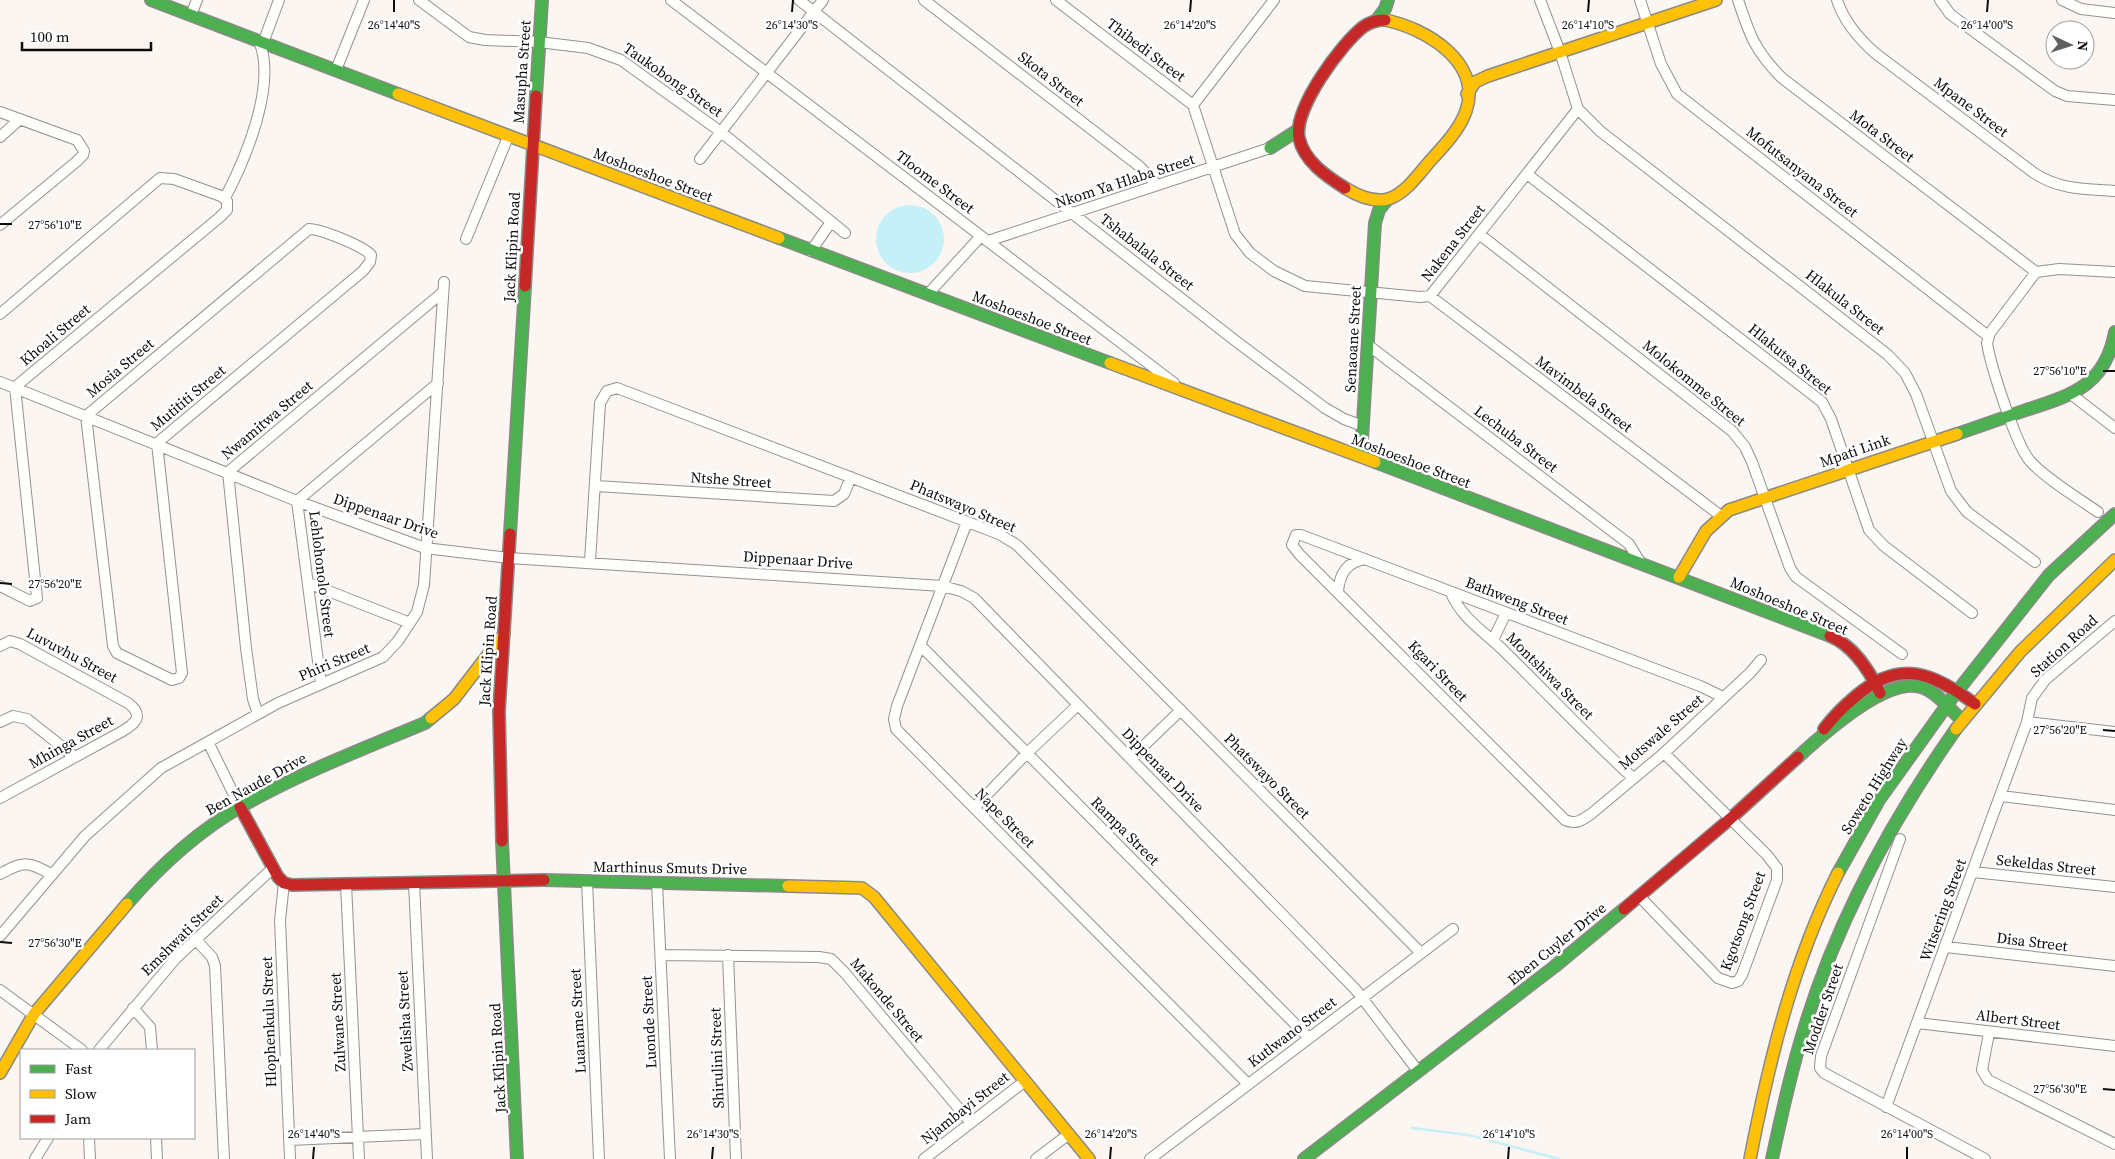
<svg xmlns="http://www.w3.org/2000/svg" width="2115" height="1159" font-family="'Source Serif 4',serif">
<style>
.water{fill:#c5f0f7}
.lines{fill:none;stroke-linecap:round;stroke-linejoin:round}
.stream{stroke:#c5f0f7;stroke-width:2.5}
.street-casing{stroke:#949290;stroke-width:12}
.fast-casing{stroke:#8b8986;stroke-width:14}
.slow-casing{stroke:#8b8986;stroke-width:14}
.jam-casing{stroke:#8b8986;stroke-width:14}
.street{stroke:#fefefd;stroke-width:10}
.fast{stroke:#4caf50;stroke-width:11}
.slow{stroke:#ffc107;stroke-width:11}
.jam{stroke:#c62828;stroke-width:11}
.ticks{fill:none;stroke:#0d0d0d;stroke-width:2}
.labels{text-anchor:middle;stroke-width:5;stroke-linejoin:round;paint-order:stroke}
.street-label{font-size:15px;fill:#0d0d0d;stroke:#fff}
.ticks-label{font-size:12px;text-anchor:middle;fill:#0d0d0d;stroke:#fff;stroke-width:5;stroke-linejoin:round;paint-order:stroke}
</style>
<rect width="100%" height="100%" fill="#fbf6f1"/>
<path class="water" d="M876 239a34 34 0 1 1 68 0a34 34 0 1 1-68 0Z"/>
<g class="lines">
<path class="stream" d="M1412 1128 1469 1135 1559 1159"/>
<defs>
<path id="street" d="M419 0 469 37 485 40 539 42 588 48 621 60 721 132 845 233
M671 0 1174 383
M799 0 1237 342 1325 408 1344 419 1363 426
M924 0 1139 166 1157 185
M1056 0 1193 105
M1540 0 1560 52 1578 109 1600 131 1888 355 1905 373 1916 394 1951 491 1967 512 2035 562
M1640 0 1661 64 1677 94 1988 336
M1738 0C1750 36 1755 51 1782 78L2036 272
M1837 0C1844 22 1858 38 1875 53L2034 173C2060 190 2085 189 2115 191
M1940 0 1950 14 2055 91 2067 96 2115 100
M2062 0 2081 9 2115 13
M191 15 197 0
M263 43 279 0
M336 70 364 0
M1193 105 1235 234 1250 253 1274 271 1305 286 1420 297 1430 296 1578 109
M1193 105 1274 0
M0 112 77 140 84 151 83 155 76 162 0 225
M0 137 20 119
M700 159 823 0
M1527 174 1822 402 1831 419 1869 530 1884 546 1972 613
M225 198C246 158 277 84 259 41
M309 229C321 229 363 246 371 255L370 262 363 271 157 443 182 673 179 678 172 680 117 653 113 646 86 416Z
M1479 234 1732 431 1745 447 1752 462 1790 568 1796 577 1902 654
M466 239 508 137
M988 241 1270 148
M811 251 831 222
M928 294 981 236
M1430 296 1721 516
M0 314 160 178 174 179 221 196 227 201V210L220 217 15 387 37 598 30 601 0 586
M1368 345 1629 544 1640 562
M0 382 297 501 425 548 509 558 942 586 961 591 974 598 1356 990 1418 1071
M2072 395 2115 428
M596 486 834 501 844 494 851 477
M2098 512C2078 498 2046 479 2030 461 2016 445 1991 367 1987 343L1990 333 2036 272 2059 269 2115 272
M967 522 897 706 894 719 896 729 1248 1084
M590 561 600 403 607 391 617 388 999 534 1017 545 1421 953
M308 583 410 623
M1338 591C1340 573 1347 562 1365 559
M1451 593C1462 619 1485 632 1504 651 1547 693 1588 737 1632 777
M1493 640 1506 613
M0 646 10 641 20 644 128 703C145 716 135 724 121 732L0 798
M921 646 1308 1037
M321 684 297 501 438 383
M1723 697 1700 686 1301 535H1296L1292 545 1300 555 1565 820C1576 825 1582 820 1591 814L1664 753 1750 673 1761 660
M258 714 253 699 246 648 228 472 443 292
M0 722 13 716 27 719 75 757
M2027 722 2115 732
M208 742 240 807
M1131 758 1181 710
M2001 796 2115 810
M974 808 1027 753 1078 705
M1900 839 1821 1056 1820 1068 1824 1073 1985 1159
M1973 872 2115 887
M0 874C24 861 27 861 51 874
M587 881 599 1159
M284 883 280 920 290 1159
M414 883 427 1159
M657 883 670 1159
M346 884 359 1159
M1639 896 1718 978 1732 983 1738 981 1742 975 1777 880V868L1767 855 1664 753
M0 936 85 836 161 768 278 703 383 657 398 641 417 612 424 585 444 282
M195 939 212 957 215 966 224 1159
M1946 947 2115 966
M661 955 819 957 831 959 845 973 971 1123
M728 955 736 1159
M0 990 82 1050
M133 1008 150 1027 152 1050
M1917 1023 2115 1046
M1989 1033 1982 1070 1988 1080 2115 1144
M99 1050 176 958 273 868
M1886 1107 2027 722 2032 698 2045 680 2115 621
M89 1138 90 1159
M156 1138 157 1159
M289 1140 425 1134
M35 1159 48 1138
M924 1159 1025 1081
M1036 1159 1069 1134
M1150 1159 1453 929"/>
<path id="fast" d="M151 0 398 94
M1376 21 1385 9 1388 0
M536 96 542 0
M1270 148 1298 130
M779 238 1110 363
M1957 434C1980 426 2003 418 2026 410 2072 395 2105 386 2115 332
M1361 456 1375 223 1379 210 1387 200
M1375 462 1830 636
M510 534 525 286
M1798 757C1823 734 1889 674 1924 688 1939 694 1950 710 1962 720
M502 841 517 1159
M1838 873 1879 800 1952 698 2049 575 2115 514
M544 880 788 886
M127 904C159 867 198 831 242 806 300 773 363 749 425 723L431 718
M1304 1159 1554 967 1624 909
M1772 1159C1782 1113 1792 1067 1806 1023 1839 916 1892 820 1956 729"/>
<path id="slow" d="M398 94 779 238
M1467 94 1475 82 1488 76 1716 0
M1345 188C1358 196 1373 203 1388 199 1405 194 1419 174 1430 161 1443 147 1460 129 1466 111 1483 62 1425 28 1385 20
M1110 363 1375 462
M1679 577 1706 531 1729 510 1957 434
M431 718 454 699 504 634
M1956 729 2020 652 2115 560
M788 886 862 888 874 897 1089 1159
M0 1073 34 1014 127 904
M1750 1159C1769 1061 1793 962 1838 873"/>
<path id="jam" d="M1345 188C1326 176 1304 161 1299 138 1293 109 1341 44 1363 27 1370 22 1377 20 1385 20
M525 286 536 96
M1830 636C1854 646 1869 670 1880 693
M1824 729C1833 717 1844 706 1856 696 1900 658 1933 673 1975 704
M240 807 278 877 284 883 292 885 544 880
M502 841 499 711 510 534
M1624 909 1730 819 1798 757"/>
</defs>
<use href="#street" class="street-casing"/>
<use href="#fast" class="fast-casing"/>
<use href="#slow" class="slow-casing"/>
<use href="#jam" class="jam-casing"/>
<use href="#street" class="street"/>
<use href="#fast" class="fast"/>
<use href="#slow" class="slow"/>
<use href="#jam" class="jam"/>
</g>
<path class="ticks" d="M394 12V0M792 12 793 0M1190 12 1191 0M1588 12 1589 0M1987 12 1988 0M0 224H12M2103 371H2115M0 583 12 584M2103 730 2115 731M0 942 12 943M2103 1089 2115 1090M313 1159 314 1147M712 1159 713 1147M1110 1159 1111 1147M1508 1159 1509 1147M1907 1159V1147"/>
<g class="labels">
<g class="street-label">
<text transform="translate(1146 50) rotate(37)" y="5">Thibedi Street</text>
<text transform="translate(522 72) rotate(-86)" y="5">Masupha Street</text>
<text transform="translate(1051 79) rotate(38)" y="5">Skota Street</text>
<text transform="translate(673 80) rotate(35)" y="5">Taukobong Street</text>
<text transform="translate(1971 107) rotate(37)" y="5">Mpane Street</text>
<text transform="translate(1882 136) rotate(37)" y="5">Mota Street</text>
<text transform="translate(1802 172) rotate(38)" y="5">Mofutsanyana Street</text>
<text transform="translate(653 175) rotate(21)" y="5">Moshoeshoe Street</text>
<text transform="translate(1125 181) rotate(-18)" y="5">Nkom Ya Hlaba Street</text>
<text transform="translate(935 182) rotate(37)" y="5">Tloome Street</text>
<text transform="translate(1453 243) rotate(-52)" y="5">Nakena Street</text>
<text transform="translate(512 247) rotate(-87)" y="5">Jack Klipin Road</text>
<text transform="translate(1147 252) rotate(38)" y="5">Tshabalala Street</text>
<text transform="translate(1845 302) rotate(38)" y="5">Hlakula Street</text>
<text transform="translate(1032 318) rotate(21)" y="5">Moshoeshoe Street</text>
<text transform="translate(55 335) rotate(-40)" y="5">Khoali Street</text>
<text transform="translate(1353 339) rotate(-87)" y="5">Senaoane Street</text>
<text transform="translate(1790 359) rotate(39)" y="5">Hlakutsa Street</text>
<text transform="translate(120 368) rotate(-40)" y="5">Mosia Street</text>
<text transform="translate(1694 383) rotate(39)" y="5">Molokomme Street</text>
<text transform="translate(1584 394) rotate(37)" y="5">Mavimbela Street</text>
<text transform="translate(188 398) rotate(-40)" y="5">Mutititi Street</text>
<text transform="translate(267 420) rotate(-40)" y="5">Nwamitwa Street</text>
<text transform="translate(1516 439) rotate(37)" y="5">Lechuba Street</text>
<text transform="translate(1855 451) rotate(-19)" y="5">Mpati Link</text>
<text transform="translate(1411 461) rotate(21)" y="5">Moshoeshoe Street</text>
<text transform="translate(731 480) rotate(4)" y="5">Ntshe Street</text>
<text transform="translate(963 506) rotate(23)" y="5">Phatswayo Street</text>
<text transform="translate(386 516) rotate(19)" y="5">Dippenaar Drive</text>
<text transform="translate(798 560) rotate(4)" y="5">Dippenaar Drive</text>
<text transform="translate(322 574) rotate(83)" y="5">Lehlohonolo Street</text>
<text transform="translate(1517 601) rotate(21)" y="5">Bathweng Street</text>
<text transform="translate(1789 606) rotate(23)" y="5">Moshoeshoe Street</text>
<text transform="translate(2064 646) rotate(-42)" y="5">Station Road</text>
<text transform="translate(488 651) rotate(-86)" y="5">Jack Klipin Road</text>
<text transform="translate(72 655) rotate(28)" y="5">Luvuvhu Street</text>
<text transform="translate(334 662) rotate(-23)" y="5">Phiri Street</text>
<text transform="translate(1438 671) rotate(46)" y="5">Kgari Street</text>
<text transform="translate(1550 676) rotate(45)" y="5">Montshiwa Street</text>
<text transform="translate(1661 732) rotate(-41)" y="5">Motswale Street</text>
<text transform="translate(71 742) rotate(-29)" y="5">Mhinga Street</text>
<text transform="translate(1163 770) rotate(46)" y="5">Dippenaar Drive</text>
<text transform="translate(1267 776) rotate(45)" y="5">Phatswayo Street</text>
<text transform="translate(256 784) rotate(-29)" y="5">Ben Naude Drive</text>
<text transform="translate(1874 786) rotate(-58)" y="5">Soweto Highway</text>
<text transform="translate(1005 818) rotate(45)" y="5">Nape Street</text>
<text transform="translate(1125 831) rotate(45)" y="5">Rampa Street</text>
<text transform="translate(2046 865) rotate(6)" y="5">Sekeldas Street</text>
<text transform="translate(670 868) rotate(1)" y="5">Marthinus Smuts Drive</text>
<text transform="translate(1943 910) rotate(-70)" y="5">Witsering Street</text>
<text transform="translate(1743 921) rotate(-70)" y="5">Kgotsong Street</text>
<text transform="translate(182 935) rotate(-45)" y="5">Emshwati Street</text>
<text transform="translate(2032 942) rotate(7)" y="5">Disa Street</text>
<text transform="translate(1557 944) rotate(-39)" y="5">Eben Cuyler Drive</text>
<text transform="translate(887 1000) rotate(50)" y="5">Makonde Street</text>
<text transform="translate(1823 1009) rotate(-71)" y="5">Modder Street</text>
<text transform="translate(2018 1020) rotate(7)" y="5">Albert Street</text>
<text transform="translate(405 1021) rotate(-93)" y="5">Zwelisha Street</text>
<text transform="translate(578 1021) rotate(-93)" y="5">Luaname Street</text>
<text transform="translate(269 1022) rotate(-92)" y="5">Hlophenkulu Street</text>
<text transform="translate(338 1022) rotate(-93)" y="5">Zulwane Street</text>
<text transform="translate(649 1022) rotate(-93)" y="5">Luonde Street</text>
<text transform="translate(1292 1032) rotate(-37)" y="5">Kutlwano Street</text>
<text transform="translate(498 1058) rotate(-93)" y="5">Jack Klipin Road</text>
<text transform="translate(717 1058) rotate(-92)" y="5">Shirulini Street</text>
<text transform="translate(965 1108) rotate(-38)" y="5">Njambayi Street</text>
</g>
</g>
<g class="ticks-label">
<text x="394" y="29">26°14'40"S</text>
<text x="792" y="29">26°14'30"S</text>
<text x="1190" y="29">26°14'20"S</text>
<text x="1588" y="29">26°14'10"S</text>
<text x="1987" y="29">26°14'00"S</text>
<text x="55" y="229">27°56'10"E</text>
<text x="2060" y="375">27°56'10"E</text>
<text x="55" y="588">27°56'20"E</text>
<text x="2060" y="734">27°56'20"E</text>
<text x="55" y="947">27°56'30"E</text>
<text x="2060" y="1093">27°56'30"E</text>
<text x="314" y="1138">26°14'40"S</text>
<text x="713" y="1138">26°14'30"S</text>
<text x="1111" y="1138">26°14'20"S</text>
<text x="1509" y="1138">26°14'10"S</text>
<text x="1907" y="1138">26°14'00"S</text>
</g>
<rect x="20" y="1049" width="175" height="90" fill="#ffffff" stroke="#9e9e9e"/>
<rect x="30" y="1065" width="25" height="8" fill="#4caf50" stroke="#9e9e9e"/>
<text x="65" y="1074" font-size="15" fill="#0d0d0d">Fast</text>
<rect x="30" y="1090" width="25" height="8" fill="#ffc107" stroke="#9e9e9e"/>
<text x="65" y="1099" font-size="15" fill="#0d0d0d">Slow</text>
<rect x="30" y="1115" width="25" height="8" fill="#c62828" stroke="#9e9e9e"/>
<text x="65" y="1124" font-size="15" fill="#0d0d0d">Jam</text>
<g transform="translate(2070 45) rotate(94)"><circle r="24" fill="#ffffff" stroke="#9e9e9e"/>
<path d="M0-4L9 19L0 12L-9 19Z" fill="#605f5d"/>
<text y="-8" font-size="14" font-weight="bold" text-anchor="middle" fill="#0d0d0d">N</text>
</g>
<path d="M22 42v8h129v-8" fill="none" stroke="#0d0d0d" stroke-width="2.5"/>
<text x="30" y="42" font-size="15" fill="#0d0d0d" stroke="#ffffff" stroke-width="4" paint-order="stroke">100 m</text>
</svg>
